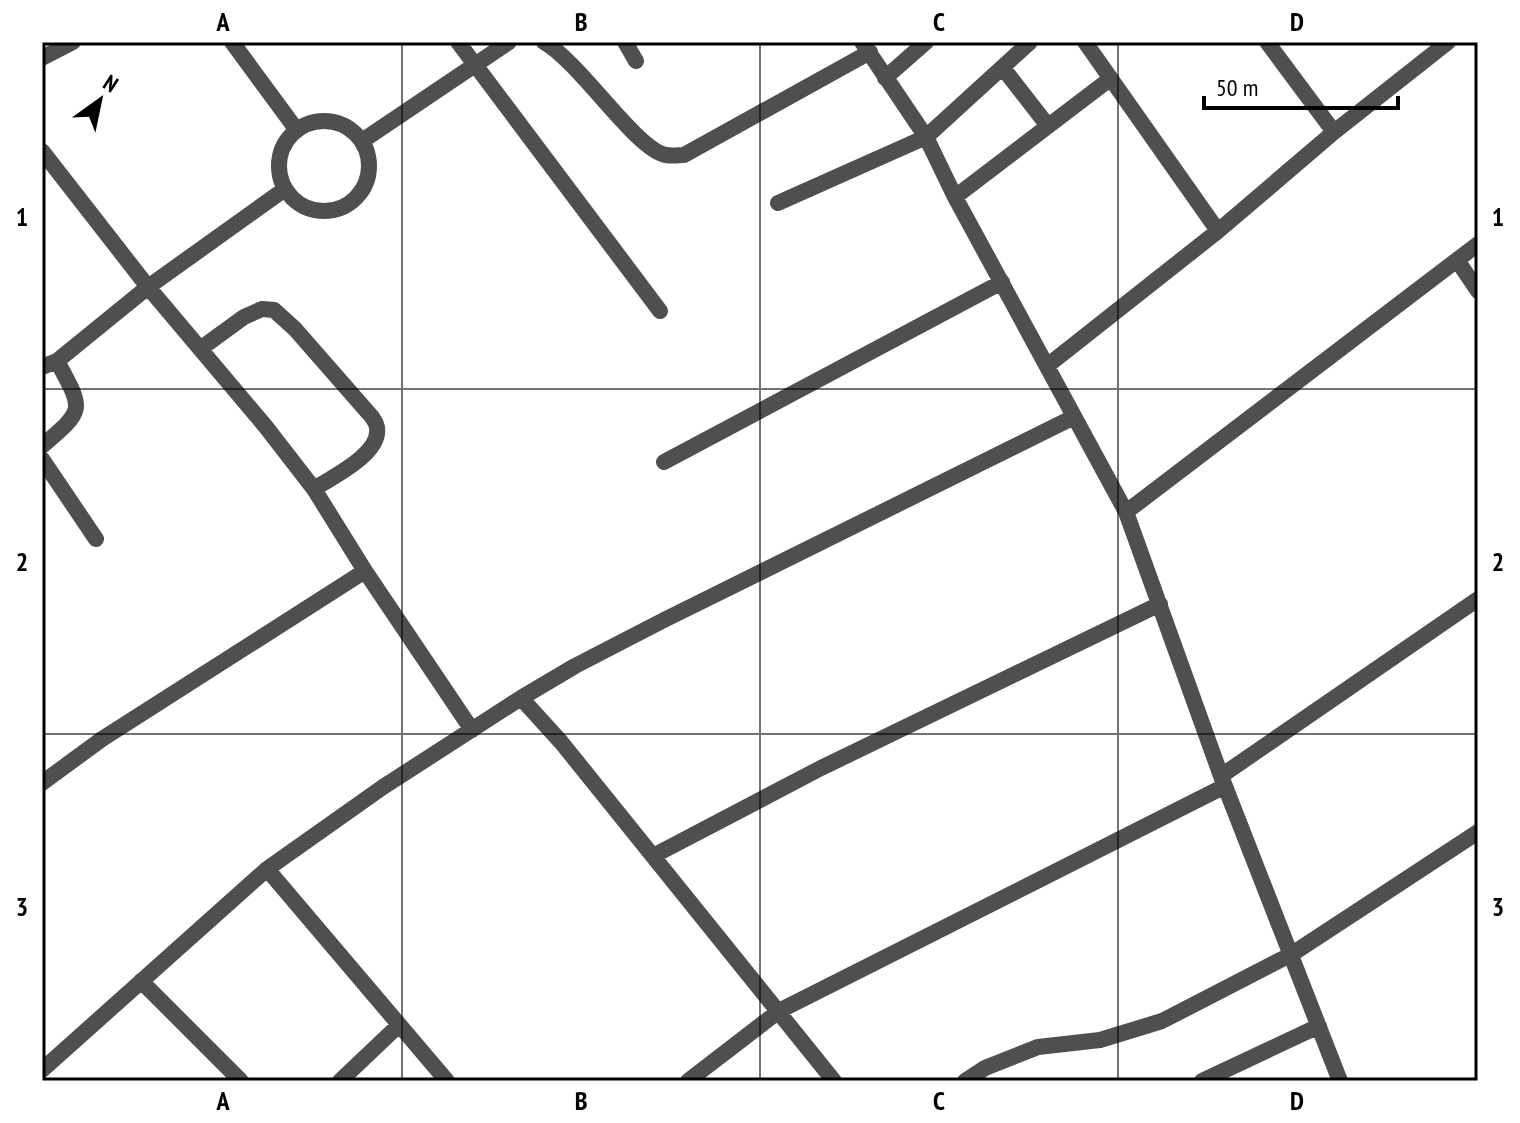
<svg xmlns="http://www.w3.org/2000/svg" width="1520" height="1123" font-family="'PT Sans Narrow',sans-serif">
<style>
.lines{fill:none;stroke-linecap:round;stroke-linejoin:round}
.minor{stroke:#4f4f4f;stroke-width:16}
.tertiary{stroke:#4f4f4f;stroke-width:16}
.grid{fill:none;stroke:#000;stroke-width:2;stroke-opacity:0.55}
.neatline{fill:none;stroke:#000;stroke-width:3}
.grid-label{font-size:26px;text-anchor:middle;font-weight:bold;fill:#000}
</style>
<rect width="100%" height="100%" fill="#fff"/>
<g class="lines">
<path class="minor" d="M232 42 296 129
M458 42 660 311
M544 42C581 63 636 150 666 155 672 156 679 155 684 155L870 52
M625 42 636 61
M862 42 926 137 955 197 1126 512 1221 776 1340 1081
M1085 42 1218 231
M1267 42 1334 132
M1003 68 1048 126
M885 78 926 42
M279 166a45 45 0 1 1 90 0a45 45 0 1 1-90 0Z
M362 141 509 42
M42 151 148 287 266 427 314 489 365 571 472 730
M955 197 1110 79
M778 203 926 137 1030 42
M1457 260 1478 291
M200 349 244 317 262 309 274 310 295 329 372 417C374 420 377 424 377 428 381 454 332 477 314 489
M1047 366 1218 231 1334 132 1448 42
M42 367 57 361 148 287 285 189
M42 446C85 409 84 411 57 361
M42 459 96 539
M664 462 1002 282
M1126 512 1478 244
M521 698 561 742 834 1081
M1221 776 1478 599
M42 783 102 739 365 571
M653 856 821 768 1160 604
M267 869 447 1081
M141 981 241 1081
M42 1070 267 869 383 787 521 698 575 666 664 620 1074 417
M340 1081 399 1025
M688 1081 779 1011 1225 786
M965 1081 985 1068 1038 1047 1100 1040 1162 1021 1292 954 1478 832
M1202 1081 1319 1026"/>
<path class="tertiary" d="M42 58 73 42"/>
</g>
<path class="grid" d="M402 42V1081M760 42V1081M1118 42V1081M42 389H1478M42 734H1478"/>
<rect width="1520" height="1123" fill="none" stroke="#ffffff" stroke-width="88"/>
<g transform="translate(100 100) rotate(33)" stroke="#ffffff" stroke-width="6" paint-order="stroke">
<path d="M0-6L14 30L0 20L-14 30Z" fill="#000000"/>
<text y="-12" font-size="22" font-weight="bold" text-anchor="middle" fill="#000000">N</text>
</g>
<path d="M1204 96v12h194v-12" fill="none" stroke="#000000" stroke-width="4"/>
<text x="1216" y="96" font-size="24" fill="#000000" stroke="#ffffff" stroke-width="6" paint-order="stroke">50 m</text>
<rect x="44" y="44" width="1432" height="1035" class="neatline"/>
<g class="grid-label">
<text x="223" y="31">A</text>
<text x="581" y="31">B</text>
<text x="939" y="31">C</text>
<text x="1297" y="31">D</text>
<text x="22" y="226">1</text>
<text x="1498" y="226">1</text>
<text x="22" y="571">2</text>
<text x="1498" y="571">2</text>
<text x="22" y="916">3</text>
<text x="1498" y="916">3</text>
<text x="223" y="1110">A</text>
<text x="581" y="1110">B</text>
<text x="939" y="1110">C</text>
<text x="1297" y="1110">D</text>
</g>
</svg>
